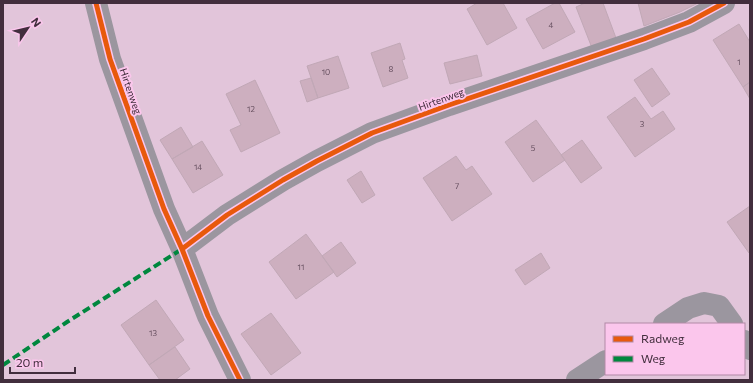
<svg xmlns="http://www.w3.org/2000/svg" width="753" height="383" font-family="Commissioner,sans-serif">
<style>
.building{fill:#cdafbf;stroke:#c1a8b6}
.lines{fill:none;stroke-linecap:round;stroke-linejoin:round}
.minor{stroke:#9b969f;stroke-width:22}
.quiet{stroke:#00873e;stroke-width:4;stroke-dasharray:8 4;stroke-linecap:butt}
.cycleway-casing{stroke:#fbc6ec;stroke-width:8}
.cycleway{stroke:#e8590c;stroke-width:5}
.labels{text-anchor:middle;stroke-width:4;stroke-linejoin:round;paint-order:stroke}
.number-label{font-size:8px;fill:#675060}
.street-label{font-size:10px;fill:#422e3d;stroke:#fbc6ec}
</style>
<rect width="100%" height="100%" fill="#e2c5da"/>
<path class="building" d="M477 3H503L517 28 487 45 467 9Z
M555 3H559L575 32 543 49 526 19Z
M585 3H603L616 38 592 48 576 7Z
M638 3H698L680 12 644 26Z
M739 24 750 42V82L743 87 713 40Z
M400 43 405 59 402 60 408 78 383 87 371 53Z
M477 55 482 76 450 84 444 63Z
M338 56 349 88 318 98 307 66Z
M652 68 670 94 652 107 634 80Z
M311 78 318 98 307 102 300 81Z
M255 80 280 133 241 152 230 130 241 125 226 94Z
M750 82V99L743 87Z
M635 97 651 119 663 111 675 129 635 157 607 117Z
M536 120 565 160 533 182 505 142Z
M181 127 193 147 172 159 160 140Z
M582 140 602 168 581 183 561 155Z
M202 141 223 175 193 193 172 159Z
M456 156 466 170 472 166 492 194 452 221 423 178Z
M361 171 375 195 362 203 347 180Z
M750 206V253H749L727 222Z
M306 234 334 272 296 299 269 262Z
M341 242 356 263 337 277 322 256Z
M541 253 550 268 525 285 515 270Z
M156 300 184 340 149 365 121 325Z
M271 313 301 353 271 375 241 334Z
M175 347 190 369 175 380H160L149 365Z"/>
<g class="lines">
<path class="minor" d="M96 3 110 59 164 209 182 249 208 316 240 380
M182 249 227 215 283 180 317 161 372 133 449 105 644 39 689 22 724 3
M664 324 688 308 704 303 719 306 732 324
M744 341 750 349
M577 380 606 361"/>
<path class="quiet" d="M3 365 67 322 182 249"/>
<defs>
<path id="cycleway" d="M96 3 110 59 164 209 182 249 208 316 240 380
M182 249 227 215 283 180 317 161 372 133 449 105 644 39 689 22 724 3"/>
</defs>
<use href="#cycleway" class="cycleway-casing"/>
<use href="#cycleway" class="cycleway"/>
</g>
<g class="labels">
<g class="number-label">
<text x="551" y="28">4</text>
<text x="739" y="65">1</text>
<text x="391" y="72">8</text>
<text x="326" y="75">10</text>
<text x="251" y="112">12</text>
<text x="642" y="127">3</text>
<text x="533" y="151">5</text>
<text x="198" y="170">14</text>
<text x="457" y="189">7</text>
<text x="301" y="270">11</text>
<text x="153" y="336">13</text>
</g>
<g class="street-label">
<text transform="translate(131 91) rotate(71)" y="4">Hirtenweg</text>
<text transform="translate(441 99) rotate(-20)" y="4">Hirtenweg</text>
</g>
</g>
<rect width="753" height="383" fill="none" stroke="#422e3d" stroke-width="8"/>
<rect x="605" y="323" width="140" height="52" fill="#fbc6ec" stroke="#b189a6"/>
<rect x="613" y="336" width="20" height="6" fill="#e8590c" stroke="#b189a6"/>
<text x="641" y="343" font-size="12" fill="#422e3d">Radweg</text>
<rect x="613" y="356" width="20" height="6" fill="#00873e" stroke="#b189a6"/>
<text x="641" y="363" font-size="12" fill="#422e3d">Weg</text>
<g transform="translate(28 28) rotate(55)" stroke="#fbc6ec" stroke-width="3" paint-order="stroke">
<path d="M0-3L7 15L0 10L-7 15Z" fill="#422e3d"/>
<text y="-6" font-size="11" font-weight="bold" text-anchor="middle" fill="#422e3d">N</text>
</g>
<path d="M10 367v6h65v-6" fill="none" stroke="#422e3d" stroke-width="2"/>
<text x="16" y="367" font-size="12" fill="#422e3d" stroke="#fbc6ec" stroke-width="3" paint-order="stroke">20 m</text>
</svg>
